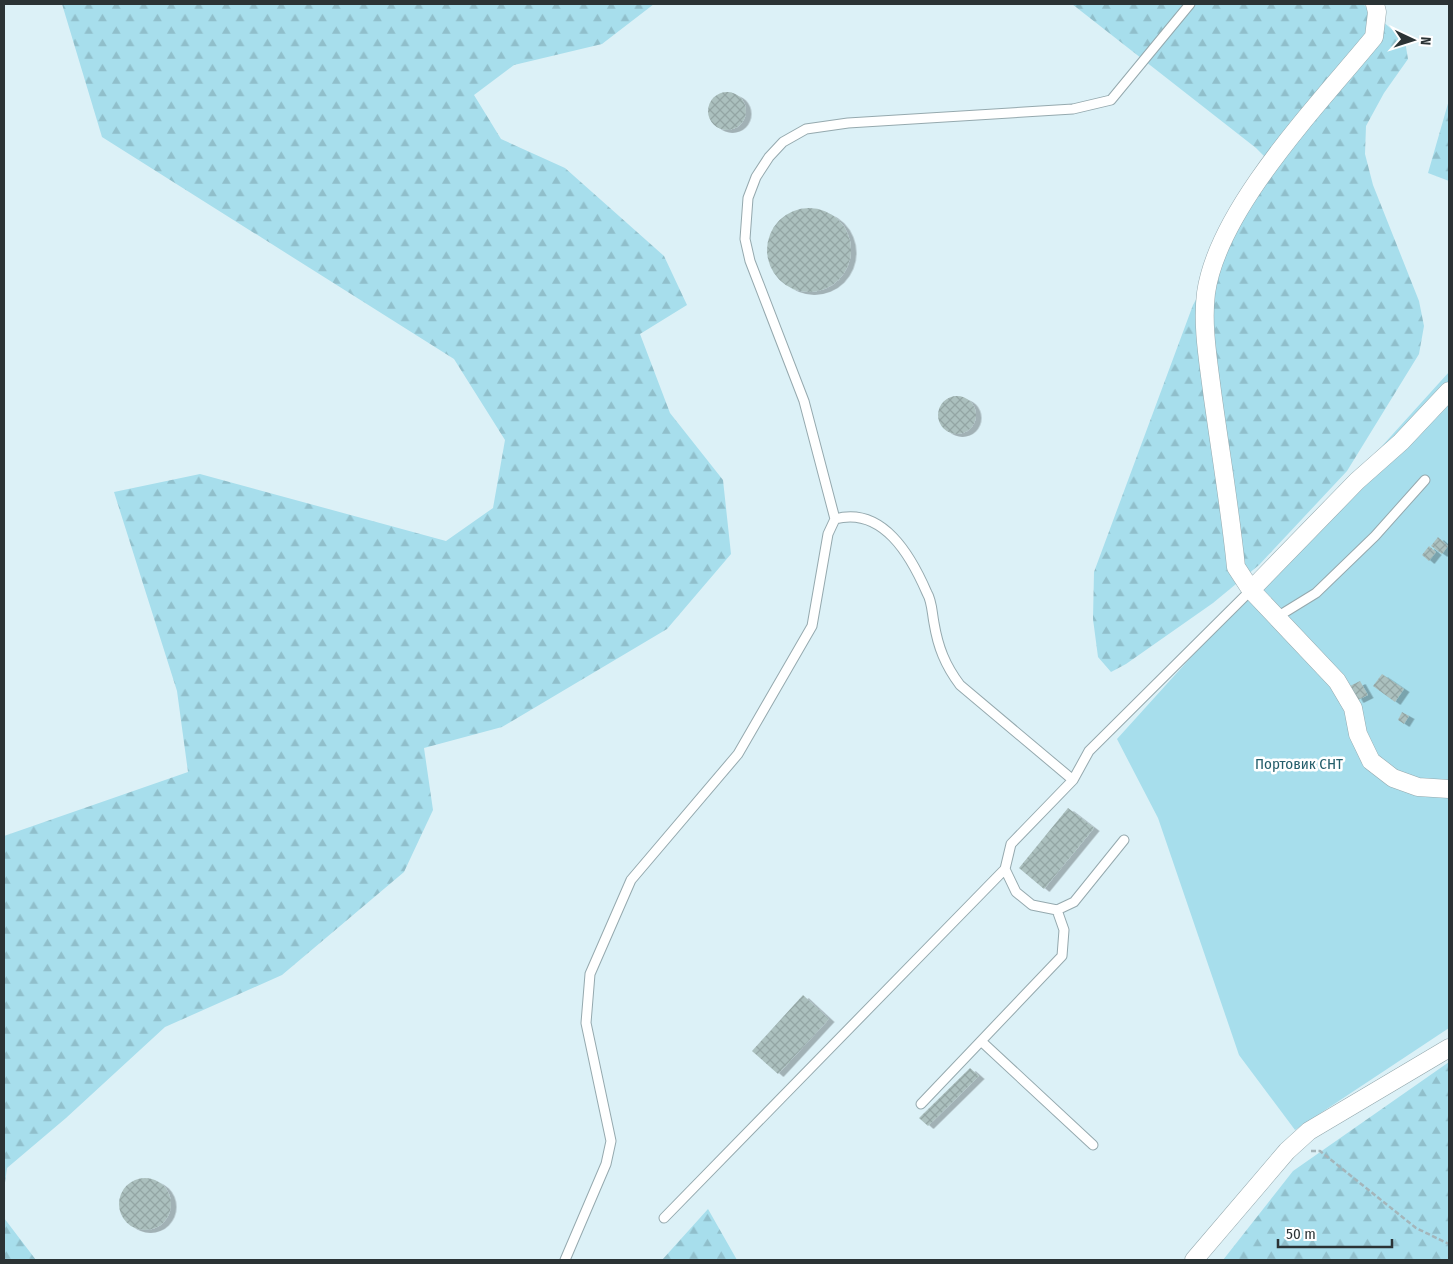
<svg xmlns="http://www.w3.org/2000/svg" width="1453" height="1264" font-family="'Fira Sans Condensed',sans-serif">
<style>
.green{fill:#a7deec}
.forest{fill:url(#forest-firs)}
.building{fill:url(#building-cross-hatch);filter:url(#shadow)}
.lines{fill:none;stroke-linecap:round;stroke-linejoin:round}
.lane-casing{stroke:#95a9ae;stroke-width:11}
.street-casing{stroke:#95a9ae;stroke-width:19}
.path{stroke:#a4b5ba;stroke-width:2.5;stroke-dasharray:5 2.5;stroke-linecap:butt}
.lane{stroke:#fff;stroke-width:9}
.street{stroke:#fff;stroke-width:18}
.labels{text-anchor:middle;stroke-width:5;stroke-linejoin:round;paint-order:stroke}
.park-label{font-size:15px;fill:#245e6b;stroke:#fff}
</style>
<defs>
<pattern id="forest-firs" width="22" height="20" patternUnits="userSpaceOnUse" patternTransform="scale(1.25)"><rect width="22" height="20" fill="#a7deec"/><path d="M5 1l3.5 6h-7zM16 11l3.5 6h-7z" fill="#90bfcb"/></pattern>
<pattern id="building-cross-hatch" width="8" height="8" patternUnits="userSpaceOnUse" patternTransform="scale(1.25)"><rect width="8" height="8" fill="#abc0be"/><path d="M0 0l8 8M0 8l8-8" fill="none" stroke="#93a5a4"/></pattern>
<filter id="shadow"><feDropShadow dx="5.5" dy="3" stdDeviation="0" flood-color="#0004"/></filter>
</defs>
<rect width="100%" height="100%" fill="#dcf1f7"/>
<path class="green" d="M1449 372V1028L1295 1130 1239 1055 1158 818 1117 739Z"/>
<path class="forest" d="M62 4H654L602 44 514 65 474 95 501 139 565 168 664 256 687 305 640 334 670 413 723 480 731 554 667 629 502 727 424 748 433 810 404 872 282 975 165 1027 66 1118 7 1168 4 1190V836L188 772 177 691 114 492 200 474 446 541 493 508 505 440 454 359 102 137Z
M1072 4H1363L1405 41 1408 59 1384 93 1366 126 1365 154 1373 185 1419 301 1424 326 1419 354 1347 471 1259 565 1213 603 1126 664 1111 672 1098 657 1093 619 1094 572 1193 305 1271 163 1256 148Z
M1449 100V181L1428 173Z
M1449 1062V1260H1223L1293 1171Z
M708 1209 737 1260H662Z
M4 1218 36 1260H4Z"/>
<path class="building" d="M708 111a19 19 0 1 1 38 0a19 19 0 1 1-38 0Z
M767 250a42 42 0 1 1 84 0a42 42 0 1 1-84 0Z
M938 415a19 19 0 1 1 38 0a19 19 0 1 1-38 0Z
M1438 537 1448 546 1442 554 1431 546Z
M1429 546 1436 552 1429 561 1422 555Z
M1382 674 1404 689 1395 702 1373 686Z
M1360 681 1368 695 1358 700 1350 686Z
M1402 712 1409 716 1404 724 1398 720Z
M1068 808 1094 828 1044 889 1019 868Z
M803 995 829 1019 778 1074 752 1051Z
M970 1068 979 1076 928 1126 919 1118Z
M119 1204a26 26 0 1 1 52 0a26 26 0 1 1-52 0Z"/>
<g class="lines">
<defs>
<path id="lane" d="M835 519 804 401 750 261 745 239 748 198 756 177 769 157 783 142 806 129 848 123 1073 109 1111 100 1190 4
M1277 617 1316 593 1375 536 1425 480
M1124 840 1074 902 1057 910 1032 905 1016 892 1005 869 1011 844 1073 780 1089 751 1251 590
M981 1041 1093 1145
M921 1104 1062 956 1064 930 1057 910
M664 1218 1005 869
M565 1260 606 1164 611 1141 586 1023 590 974 631 880 738 754 812 626 828 534 835 519C883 506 911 556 927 593 932 601 932 613 934 623 938 647 945 665 960 685L1073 780"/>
<path id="street" d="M1375 4 1377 12 1374 37C1320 103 1218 208 1206 293 1202 325 1208 359 1212 391 1220 450 1230 508 1236 567L1251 590 1337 681 1353 708 1358 734 1371 761 1393 778 1418 787 1449 789
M1251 590 1357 481 1401 442 1449 391
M1194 1260 1287 1151 1309 1131 1449 1048"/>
</defs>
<use href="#lane" class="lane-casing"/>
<use href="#street" class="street-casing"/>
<path class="path" d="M1311 1151H1320L1416 1228 1449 1244"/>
<use href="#lane" class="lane"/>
<use href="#street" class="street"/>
</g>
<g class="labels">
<g class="park-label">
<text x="1299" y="769">Портовик СНТ</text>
</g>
</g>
<rect width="1453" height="1264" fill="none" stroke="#2b3335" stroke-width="10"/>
<g transform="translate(1413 40) rotate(94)" stroke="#ffffff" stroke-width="4" paint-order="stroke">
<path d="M0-4L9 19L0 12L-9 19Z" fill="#2b3335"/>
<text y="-8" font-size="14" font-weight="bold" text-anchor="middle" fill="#2b3335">N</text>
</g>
<path d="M1278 1239v8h114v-8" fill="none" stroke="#2b3335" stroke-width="2.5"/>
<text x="1286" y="1239" font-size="15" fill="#2b3335" stroke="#ffffff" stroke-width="4" paint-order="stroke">50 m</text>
</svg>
